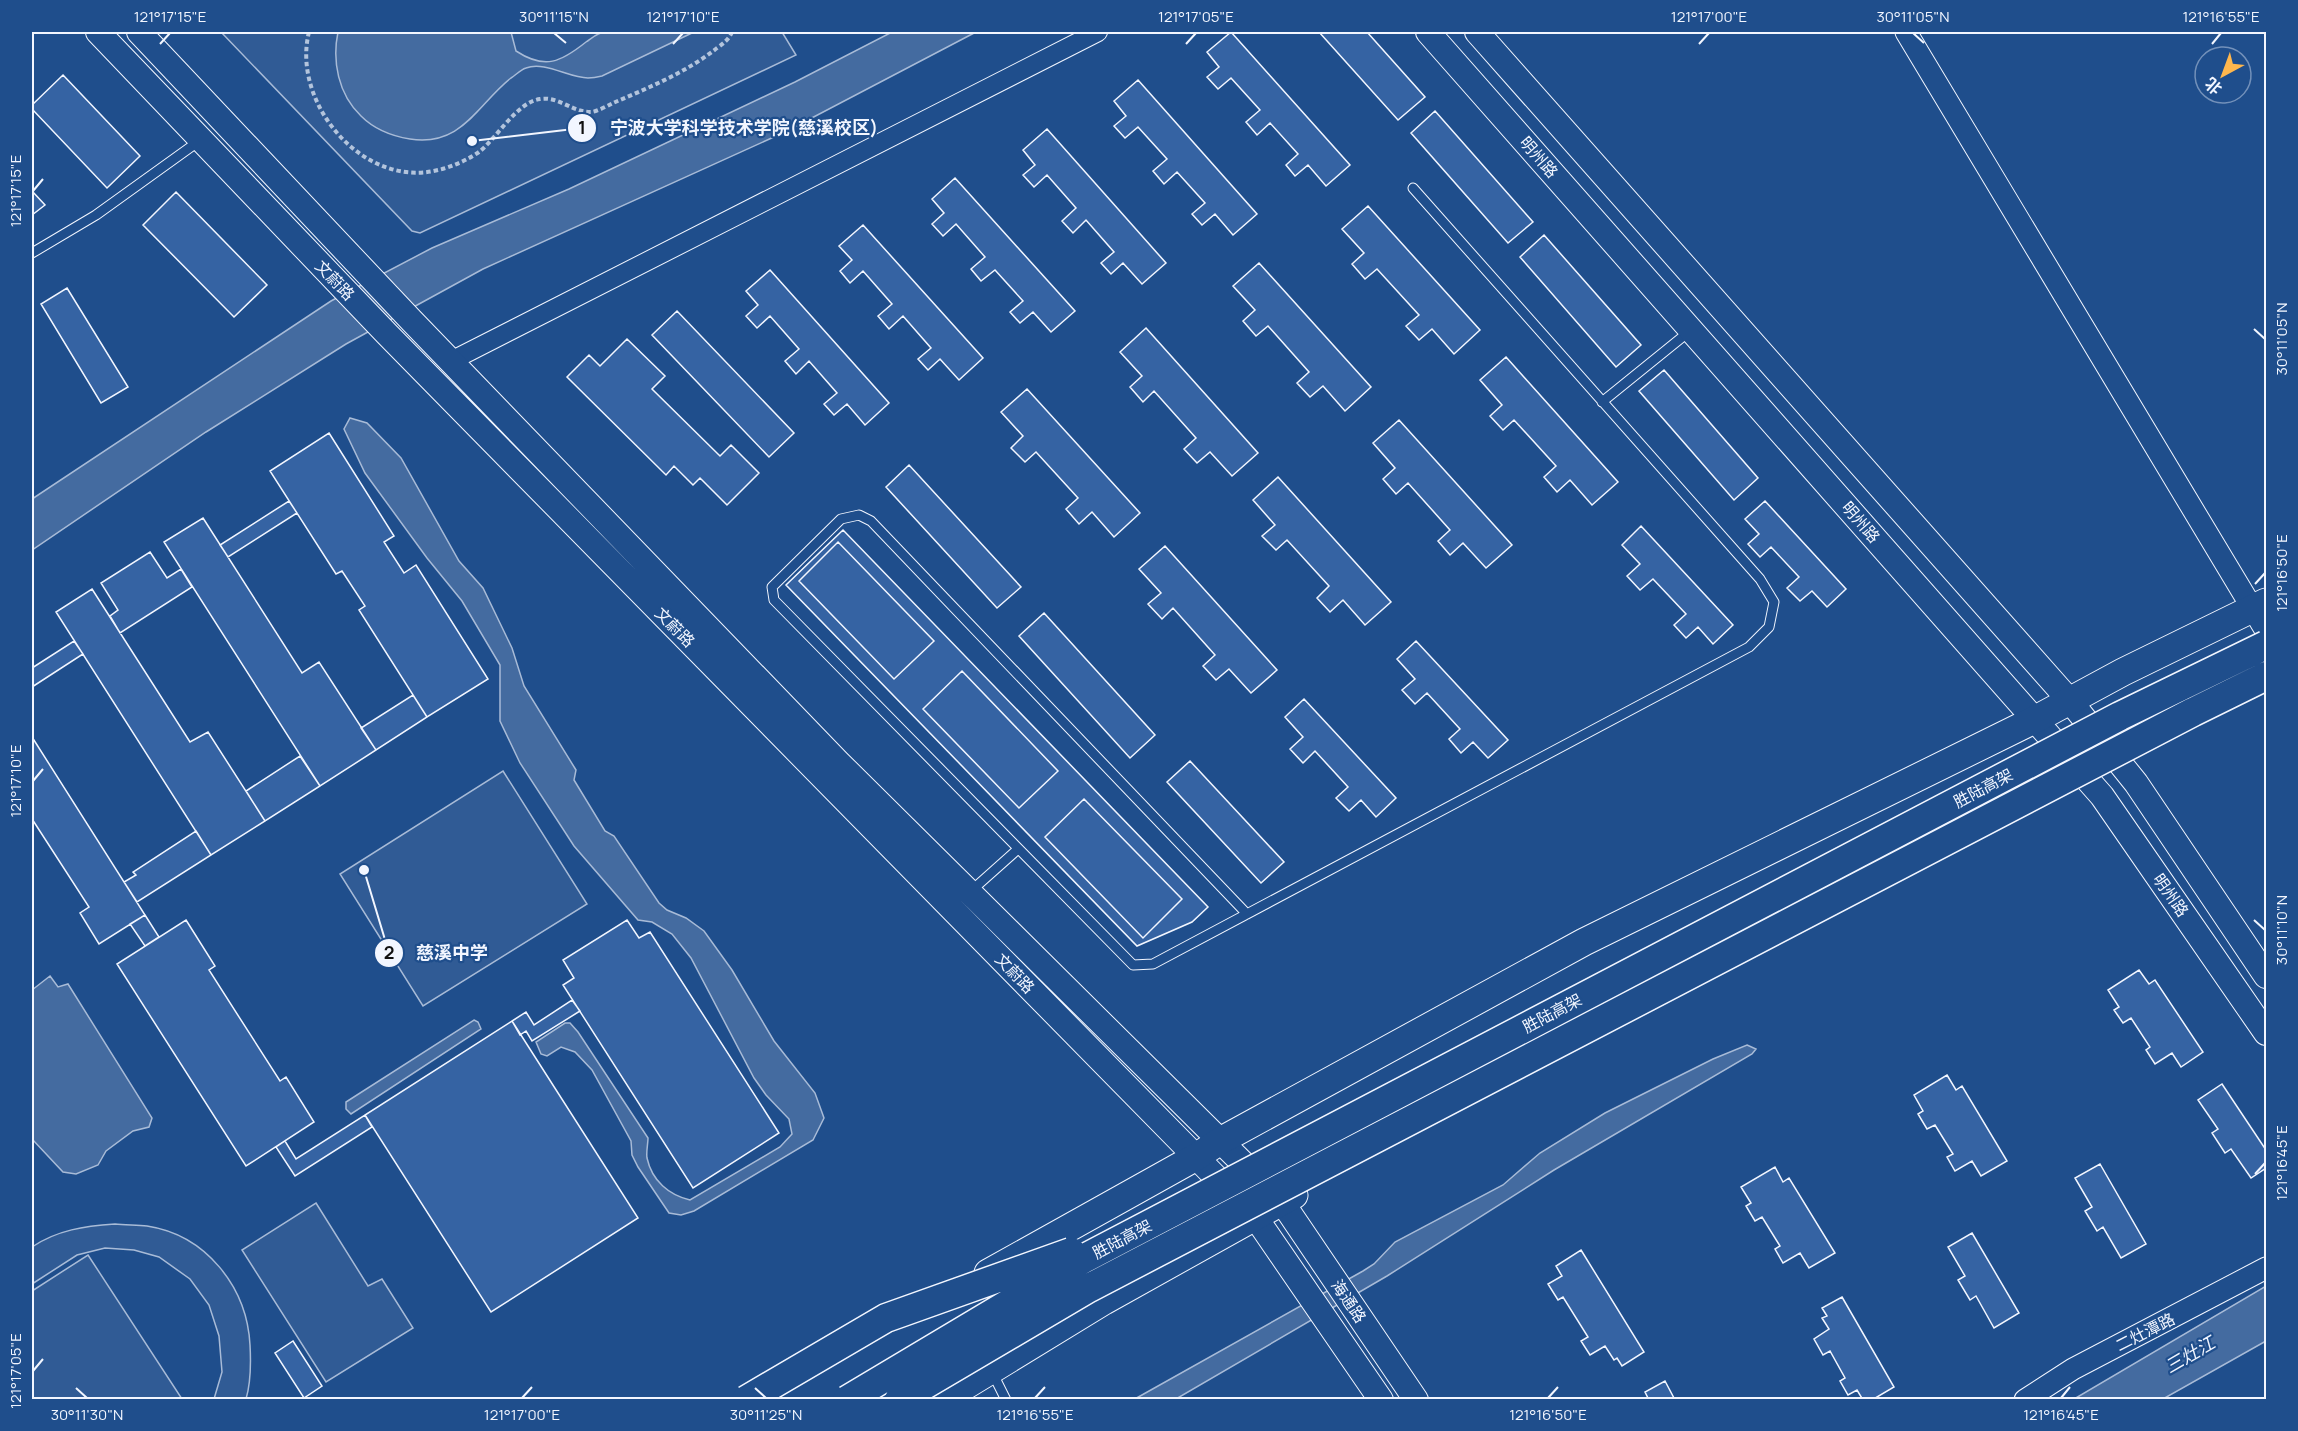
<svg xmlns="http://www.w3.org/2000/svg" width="2298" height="1431" font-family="Manrope,'Noto Sans SC',sans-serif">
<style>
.green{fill:#305b95;stroke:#a8bbd7;stroke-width:1.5}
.water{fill:#446ba0;stroke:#a8bbd7;stroke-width:1.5}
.building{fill:#3563a3;stroke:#f2f6ff;stroke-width:1.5}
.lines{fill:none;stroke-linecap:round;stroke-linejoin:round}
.service-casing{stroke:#f2f6ff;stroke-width:11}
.minor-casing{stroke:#f2f6ff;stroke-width:20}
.tertiary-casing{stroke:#f2f6ff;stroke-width:23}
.secondary-casing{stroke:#f2f6ff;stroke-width:26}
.primary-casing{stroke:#f2f6ff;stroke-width:29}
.path{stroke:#b3c4dc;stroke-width:4;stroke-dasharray:4.5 3;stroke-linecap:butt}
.service{stroke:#1f4e8c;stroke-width:9}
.minor{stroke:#1f4e8c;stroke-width:18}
.tertiary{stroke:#1f4e8c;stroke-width:21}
.secondary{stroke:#1f4e8c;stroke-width:24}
.primary{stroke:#1f4e8c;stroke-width:27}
.trunk-bridge-casing{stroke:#f2f6ff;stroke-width:31;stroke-linecap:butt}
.trunk-bridge{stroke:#1f4e8c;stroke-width:28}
.ticks{fill:none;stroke:#f2f6ff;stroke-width:2}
.labels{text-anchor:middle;stroke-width:4.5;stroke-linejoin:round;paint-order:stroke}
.street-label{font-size:16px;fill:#f2f6ff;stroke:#1f4e8c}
.water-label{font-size:18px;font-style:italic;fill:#f2f6ff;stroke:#1f4e8c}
.leader{fill:none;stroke:#f2f6ff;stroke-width:2}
.callout-dot{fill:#f2f6ff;stroke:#1f4e8c;stroke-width:2}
.mark-label{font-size:18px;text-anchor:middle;font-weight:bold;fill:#111}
.callout-label{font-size:18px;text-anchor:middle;font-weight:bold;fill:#f2f6ff;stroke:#1f4e8c;stroke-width:4.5;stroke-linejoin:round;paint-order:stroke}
.neatline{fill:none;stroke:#f2f6ff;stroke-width:2}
.ticks-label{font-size:15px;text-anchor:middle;fill:#f2f6ff}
</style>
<rect width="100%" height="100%" fill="#1f4e8c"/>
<path class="green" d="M221 32H782L796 55 420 233 412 231Z
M503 771 587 904 423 1006 340 874Z
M316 1203 368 1286 382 1279 413 1328 326 1382 242 1250Z
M115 1224C125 1225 137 1225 147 1226 206 1235 247 1287 250 1345 251 1363 251 1382 246 1399H214L222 1372 219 1336 209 1305 190 1279 159 1257 134 1250 105 1248 77 1255 32 1284V1247C57 1230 85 1226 115 1224Z
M88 1255 182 1399H32V1291Z"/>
<path class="water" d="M338 32H511L516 51C545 70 561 62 586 42 592 38 598 32 606 32 635 29 665 31 694 32L602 76C598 77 593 78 588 78 569 78 545 61 526 68 520 70 516 75 511 78 477 105 462 147 410 139 391 136 375 130 361 116 338 94 332 61 338 32Z
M892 32H976L785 132 483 269 346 344 206 432 32 550V499L331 301 432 248 569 189 795 82Z
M350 418 367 423 401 458 459 561 483 588 512 648 524 686 576 770 574 780 605 831 614 836 659 903 667 910 686 918 704 931 732 970 774 1041 815 1093 824 1118 813 1140 694 1211 681 1215 669 1213 638 1167 632 1155 631 1141 592 1070 575 1052 561 1047 547 1056 541 1054 536 1042 565 1023H570L578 1032 648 1138C648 1144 646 1152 647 1158 652 1181 669 1195 690 1200L780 1147 792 1134 789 1119 766 1095 754 1078 691 958 672 934 652 922 638 920 574 846 520 763 500 721V665L462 601 427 558 365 473 344 429Z
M50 976 58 987 68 984 152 1118 149 1127 133 1131 106 1151 98 1165 76 1174 63 1172 32 1139V990Z
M474 1020 478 1022 481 1029 351 1114 346 1109V1102Z
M1747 1045 1756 1049 1752 1054 1554 1170 1387 1276 1176 1399 1133 1400 1363 1271 1374 1264 1395 1242 1503 1185 1540 1153 1605 1113 1713 1059Z
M2266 1286V1341L2163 1399H2074Z"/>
<path class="building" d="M1231 32 1350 165 1326 186 1308 165 1295 176 1286 165 1298 154 1270 123 1257 135 1246 122 1260 110 1231 78 1218 89 1207 77 1219 67 1207 52Z
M1319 32H1367L1425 97 1398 120Z
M63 75 140 156 107 188 32 109V105Z
M1138 80 1257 214 1233 235 1215 214 1202 225 1192 214 1205 203 1177 172 1164 184 1153 171 1167 159 1138 127 1125 138 1114 126 1126 116 1114 101Z
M1435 111 1533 222 1508 243 1411 133Z
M1047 129 1166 263 1142 284 1123 263 1111 274 1101 263 1114 252 1086 220 1073 233 1062 221 1076 208 1047 175 1034 187 1023 175 1035 165 1023 150Z
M955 178 1075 311 1051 332 1033 312 1020 323 1010 312 1023 301 995 270 981 281 971 269 985 257 956 224 943 236 932 224 944 213 932 199Z
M32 191 45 205 32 215Z
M176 192 267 285 234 317 143 225Z
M1368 206 1480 330 1454 354 1432 329 1419 340 1406 326 1419 315 1377 269 1365 279 1352 264 1364 253 1342 229Z
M863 225 983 358 959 380 940 359 928 370 918 359 931 348 903 316 889 329 878 316 892 304 863 271 850 283 840 271 852 260 839 246Z
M1544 235 1641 345 1616 367 1520 257Z
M1259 263 1371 387 1345 411 1323 386 1310 397 1297 383 1309 372 1268 326 1256 336 1243 321 1255 310 1233 286Z
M770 270 889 403 865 425 847 404 834 415 824 404 837 393 809 361 796 374 785 361 799 349 770 316 757 328 746 316 758 305 746 291Z
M67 288 128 387 101 403 41 304Z
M677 311 794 433 769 457 652 335Z
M1146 328 1258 453 1232 476 1210 452 1197 463 1184 449 1196 438 1154 391 1143 402 1130 387 1142 376 1120 352Z
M627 339 665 376 652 389 720 456 731 445 759 473 727 505 700 478 693 485 674 466 666 475 567 377 589 355 600 366Z
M1506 357 1618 482 1592 505 1570 480 1557 492 1544 477 1556 466 1514 420 1503 430 1490 416 1502 405 1480 380Z
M1664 370 1758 478 1734 500 1639 391Z
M1027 389 1140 513 1114 537 1092 512 1079 524 1066 509 1078 498 1036 452 1025 462 1011 448 1023 436 1001 412Z
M1399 420 1512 545 1486 568 1463 543 1450 555 1438 541 1450 530 1408 483 1396 494 1383 479 1395 468 1373 443Z
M329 433 394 536 384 542 404 573 416 565 488 679 427 717 359 610 365 606 342 571 336 574 270 471Z
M909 465 1021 587 997 608 886 487Z
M1278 477 1391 602 1365 625 1343 600 1330 612 1317 598 1329 586 1287 540 1276 550 1262 536 1275 525 1253 500Z
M289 501 297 513 228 557 220 545Z
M1765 501 1846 589 1827 607 1812 591 1800 601 1787 588 1799 577 1771 547 1760 557 1748 544 1759 534 1745 519Z
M203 518 302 673 319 662 376 750 320 786 164 542Z
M1641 526 1733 625 1713 644 1698 627 1686 638 1674 625 1686 614 1653 579 1640 590 1627 576 1640 564 1622 545Z
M843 530 1208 907 1192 922 1137 946 786 585Z
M838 542 934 641 894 679 799 581Z
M1165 546 1277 670 1251 693 1229 669 1216 680 1203 666 1215 655 1173 608 1162 619 1148 604 1161 593 1139 569Z
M150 552 167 578 181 569 192 587 120 633 110 616 118 610 101 583Z
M92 589 190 742 208 732 265 821 211 855 56 612Z
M1044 613 1155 735 1130 758 1019 636Z
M74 641 83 654 32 687V668Z
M1416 641 1508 740 1488 758 1473 742 1461 753 1449 739 1460 729 1427 693 1415 704 1402 690 1415 679 1397 659Z
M962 671 1058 771 1019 808 923 709Z
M413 695 427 717 376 750 361 728Z
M1304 699 1396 798 1376 817 1361 800 1349 811 1336 798 1348 787 1315 751 1303 763 1290 749 1303 737 1285 717Z
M32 737 145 915 99 944 80 913 89 907 34 822 32 824Z
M300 756 320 786 265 821 246 791Z
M1190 761 1284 862 1261 883 1167 782Z
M1084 799 1182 899 1143 938 1045 837Z
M196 831 211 855 137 902 124 882 136 875 133 872Z
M145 915 159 937 145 946 130 924Z
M186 920 215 966 209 970 280 1081 286 1077 314 1122 246 1166 117 964Z
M627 920 639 938 650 932 779 1133 693 1188 563 985 574 978 563 960Z
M2139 970 2149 984 2155 980 2203 1052 2181 1067 2172 1053 2155 1064 2146 1050 2150 1047 2131 1018 2123 1023 2114 1010 2119 1007 2108 990Z
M572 1000 580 1011 532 1041 526 1031 520 1035 512 1021 526 1012 534 1025Z
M512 1021 638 1218 491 1312 365 1115Z
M1947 1075 1956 1090 1962 1086 2007 1161 1981 1176 1972 1161 1955 1171 1947 1157 1953 1154 1935 1125 1927 1129 1918 1114 1923 1111 1914 1095Z
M2222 1084 2266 1150V1168L2251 1178 2231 1149 2225 1153 2212 1133 2218 1129 2198 1100Z
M365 1115 372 1127 295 1176 276 1147 285 1141 296 1159Z
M2100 1164 2146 1244 2121 1258 2103 1227 2097 1231 2085 1211 2092 1207 2075 1178Z
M1775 1167 1783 1182 1789 1178 1835 1253 1809 1268 1800 1253 1783 1263 1775 1249 1780 1246 1762 1217 1755 1221 1746 1206 1751 1203 1741 1187Z
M1972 1233 2019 1313 1994 1328 1976 1296 1970 1300 1958 1280 1965 1276 1948 1247Z
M1581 1250 1644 1352 1622 1366 1617 1358 1614 1360 1605 1346 1590 1355 1581 1341 1588 1337 1563 1297 1558 1300 1548 1284 1562 1276 1556 1266Z
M1842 1297 1894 1387 1872 1400H1863L1857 1390 1848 1395 1840 1381 1845 1378 1830 1351 1823 1355 1814 1339 1829 1329 1822 1318 1827 1316 1822 1308Z
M293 1341 322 1386 304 1398 275 1353Z
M1665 1381 1675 1400H1649L1645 1392Z"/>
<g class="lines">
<defs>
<path id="service" d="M32 253 96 215 199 141
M1602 402 1691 330
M971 891 1018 849
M1247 914 871 521 859 515 841 519 772 587 774 600 1133 965 1153 964 1749 647 1769 627 1774 602 1760 579 1413 188
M992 1372 1006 1400"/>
<path id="minor" d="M451 361 1098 32"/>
<path id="tertiary" d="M1906 32 2266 631
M2025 1400 2073 1369 2266 1268"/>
<path id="secondary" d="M98 32 387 334 1256 1218 1381 1400
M139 32 411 320 838 762 1282 1202 1416 1400
M1428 32 2102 796 2266 1033
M1477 32 2070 701 2136 783 2266 976"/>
<path id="primary" d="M988 1273 1196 1157 1220 1141 1584 942 2036 719 2123 672 2266 602
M942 1400 1104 1301 1294 1195"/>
</defs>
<use href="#service" class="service-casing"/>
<use href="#minor" class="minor-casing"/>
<use href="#tertiary" class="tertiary-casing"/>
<use href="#secondary" class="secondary-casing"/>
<use href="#primary" class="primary-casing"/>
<path class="path" d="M309 32C291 103 363 189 438 170 452 167 467 160 479 152 497 138 517 102 540 99 559 96 573 113 592 112 598 111 607 106 613 103 648 88 687 72 717 48 724 43 729 39 732 32"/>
<use href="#service" class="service"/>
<use href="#minor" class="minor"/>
<use href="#tertiary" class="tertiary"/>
<use href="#secondary" class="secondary"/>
<use href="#primary" class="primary"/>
<defs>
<path id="trunk-bridge" d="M746 1400 886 1318 1071 1252
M847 1400 1085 1258 2120 716 2266 645
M899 1400 1089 1288 2193 712 2266 676"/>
</defs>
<use href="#trunk-bridge" class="trunk-bridge-casing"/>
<use href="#trunk-bridge" class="trunk-bridge"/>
</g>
<path class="ticks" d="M554 33 566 43M1913 33 1924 43M160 44 170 33M673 44 683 33M1186 44 1196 33M1699 44 1709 33M2212 44 2221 33M33 191 43 179M2254 329 2265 339M2255 584 2265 573M33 781 43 769M2254 920 2265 930M2255 1174 2265 1163M33 1371 43 1359M76 1388 87 1398M755 1388 766 1398M522 1398 532 1387M1035 1398 1045 1387M1548 1398 1558 1387M2061 1398 2070 1387"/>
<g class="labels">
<g class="street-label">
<text transform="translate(1539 157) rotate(49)" y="6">明州路</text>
<text transform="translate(335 280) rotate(46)" y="6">文蔚路</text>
<text transform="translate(1861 522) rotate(49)" y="6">明州路</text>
<text transform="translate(675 627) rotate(45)" y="6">文蔚路</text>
<text transform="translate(1983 788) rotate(-28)" y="6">胜陆高架</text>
<text transform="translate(2171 895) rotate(55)" y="6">明州路</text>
<text transform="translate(1015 973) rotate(46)" y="6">文蔚路</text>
<text transform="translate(1552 1013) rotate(-28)" y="6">胜陆高架</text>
<text transform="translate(1122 1239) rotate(-28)" y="6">胜陆高架</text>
<text transform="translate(1349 1301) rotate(56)" y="6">海通路</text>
<text transform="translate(2145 1332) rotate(-27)" y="6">二灶潭路</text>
</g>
<g class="water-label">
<text transform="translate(2190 1355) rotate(-30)" y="6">三灶江</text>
</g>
</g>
<path class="leader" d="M472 141L582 128M364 870L389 953"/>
<g class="callout-dot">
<circle cx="472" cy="141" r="6"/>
<circle cx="364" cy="870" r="6"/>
<circle cx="582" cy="128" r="15"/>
<circle cx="389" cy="953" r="15"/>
</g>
<g class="mark-label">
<text x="582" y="134">1</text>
<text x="389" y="959">2</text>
</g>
<g class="callout-label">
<text x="744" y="134">宁波大学科学技术学院(慈溪校区)</text>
<text x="452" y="959">慈溪中学</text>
</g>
<rect width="2298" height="1431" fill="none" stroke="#1f4e8c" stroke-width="66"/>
<g transform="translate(2223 75) rotate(221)"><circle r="28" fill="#1f4e8c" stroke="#7391ba" stroke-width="1.5"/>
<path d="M0-4.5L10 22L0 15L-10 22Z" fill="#ffb74d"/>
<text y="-9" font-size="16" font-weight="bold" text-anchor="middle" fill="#f2f6ff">北</text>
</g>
<rect x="33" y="33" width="2232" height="1365" class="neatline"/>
<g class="ticks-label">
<text x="170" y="22">121°17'15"E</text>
<text x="554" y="22">30°11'15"N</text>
<text x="683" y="22">121°17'10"E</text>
<text x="1196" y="22">121°17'05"E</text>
<text x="1709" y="22">121°17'00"E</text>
<text x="1913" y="22">30°11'05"N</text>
<text x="2221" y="22">121°16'55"E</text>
<text transform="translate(16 191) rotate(-90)" y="5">121°17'15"E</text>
<text transform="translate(2282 339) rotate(-90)" y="5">30°11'05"N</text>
<text transform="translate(2282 573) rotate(-90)" y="5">121°16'50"E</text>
<text transform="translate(16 781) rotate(-90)" y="5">121°17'10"E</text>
<text transform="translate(2282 930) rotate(-90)" y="5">30°11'10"N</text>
<text transform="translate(2282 1163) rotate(-90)" y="5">121°16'45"E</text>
<text transform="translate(16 1371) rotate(-90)" y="5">121°17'05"E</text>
<text x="87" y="1420">30°11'30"N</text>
<text x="522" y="1420">121°17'00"E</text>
<text x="766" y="1420">30°11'25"N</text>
<text x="1035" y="1420">121°16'55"E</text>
<text x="1548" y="1420">121°16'50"E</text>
<text x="2061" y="1420">121°16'45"E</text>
</g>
</svg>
